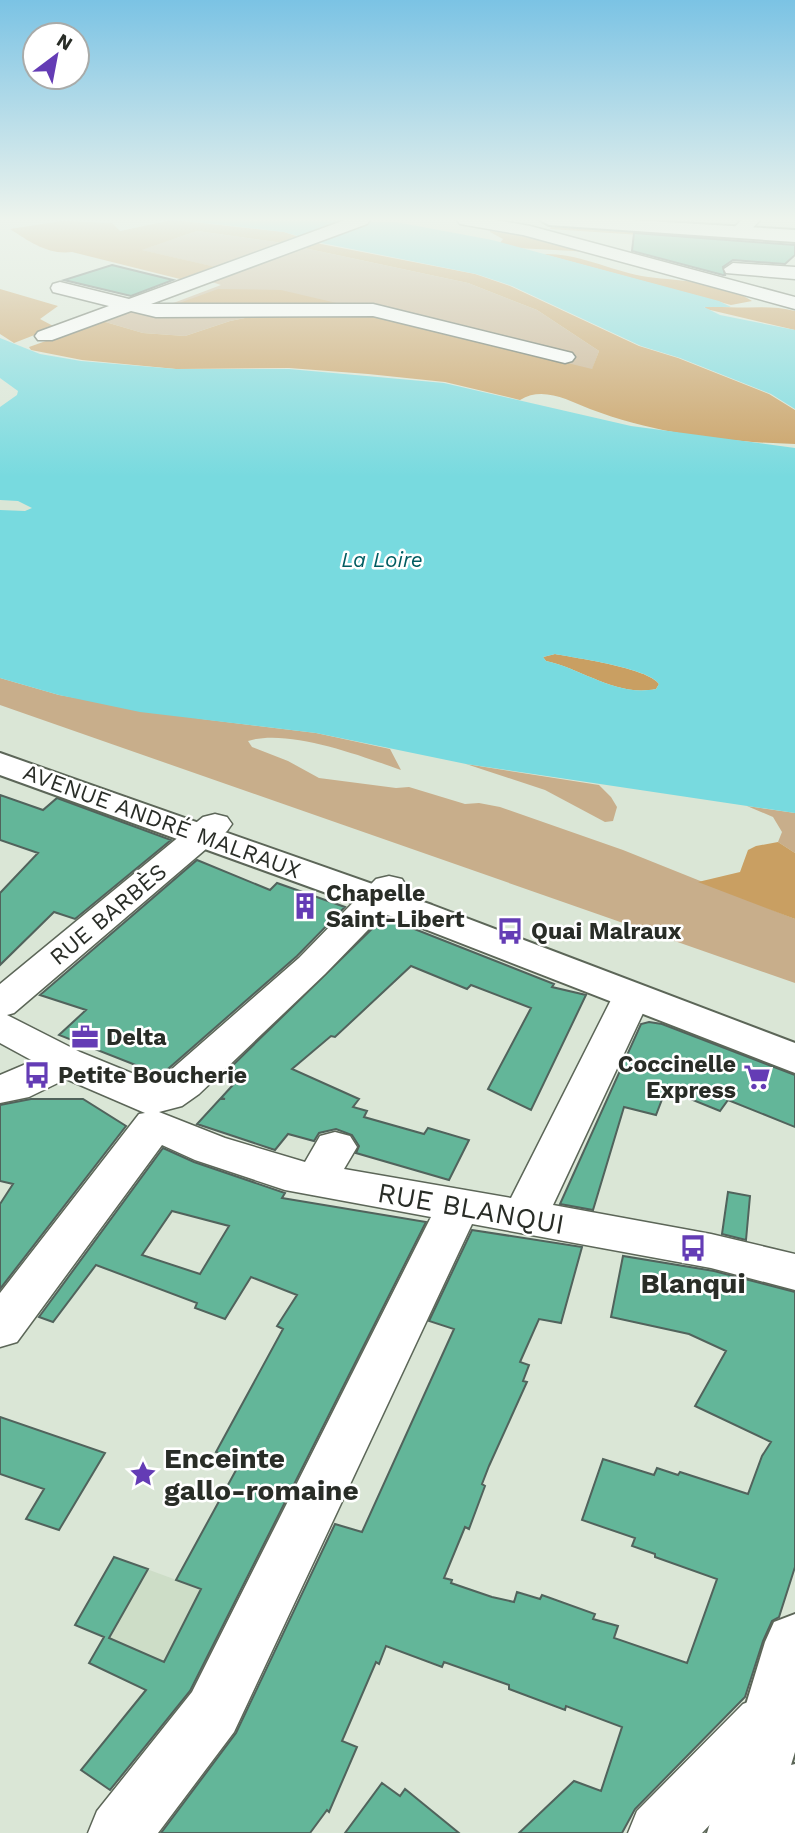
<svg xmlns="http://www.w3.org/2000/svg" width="795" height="1833" font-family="'Work Sans',sans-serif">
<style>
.built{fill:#cdddc7}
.green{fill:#c8ae8b}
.forest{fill:#c99f62}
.water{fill:#78dadf;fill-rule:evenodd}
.building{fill:#63b699;stroke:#51635c;stroke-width:2;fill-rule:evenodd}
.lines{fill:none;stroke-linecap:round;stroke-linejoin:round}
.minor-casing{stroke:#5c6658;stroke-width:3}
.major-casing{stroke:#5c6658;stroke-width:4}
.minor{fill:#fff;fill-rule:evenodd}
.major{fill:#fff;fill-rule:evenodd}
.labels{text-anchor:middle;stroke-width:5;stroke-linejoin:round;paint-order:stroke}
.far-water-label{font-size:21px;font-style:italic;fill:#005c61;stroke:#fff}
.street-label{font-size:23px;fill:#292d27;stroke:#fff}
.poi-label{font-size:23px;font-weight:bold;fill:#292d27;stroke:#fff;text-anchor:start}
.near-street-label{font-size:28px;fill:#292d27;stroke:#fff}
.near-poi-label{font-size:28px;font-weight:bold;fill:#292d27;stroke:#fff}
</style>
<rect width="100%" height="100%" fill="#dae6d6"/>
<path class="built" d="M114 1557 239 1603 230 1621 192 1608 164 1662 160 1660 145 1690 89 1663 103 1637 75 1625Z"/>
<path class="green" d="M197 231 276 242 468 283 537 310 599 351 592 370 363 313H269L230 321 185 336 143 333 102 321 154 303 168 305 221 285 212 282 217 280 215 267 141 250Z
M0 678 59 695 202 719 316 733 390 749 401 770C362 756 287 728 248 741L252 747 288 761 319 778 396 788 409 787 465 804 479 803 500 807 623 850 795 919V983L0 705Z
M466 764 599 785 611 797 617 807 613 821 605 822 545 790Z
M747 806 795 813V853L778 842 782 832 773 817Z"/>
<path class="forest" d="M172 220 284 232 321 244 475 274 510 286 639 346 678 358 769 394 795 410V444C726 442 656 434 590 409 567 400 543 386 520 400L445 382 368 374 289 368 176 369 82 360 31 350 29 347 102 321 143 333 185 336 230 321 269 313H363L592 369 599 351 537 310 468 283 276 242 197 231 142 250 216 267 184 280 72 252C48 255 30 242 10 229L62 221 112 223 120 231Z
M552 224 732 236 730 240H716L550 229Z
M490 227 592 252 518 248 500 243 503 239 490 232Z
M543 254C580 253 613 272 648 277 681 281 725 282 752 301L731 305Z
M0 289 58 306 40 319 55 327 14 343 0 334Z
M218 289 281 290 345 305 171 306Z
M707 305C737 311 766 303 795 311V330L706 309 704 306Z
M555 654C576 658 648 668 659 684L656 689C616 697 583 669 546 661L543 657Z
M778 842 795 853V919L698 882 740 872 748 850 756 846Z"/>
<path class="water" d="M179 220 396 222 492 240 719 301 731 307H704L720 315 795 330V409L771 394 680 358 641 346 512 286 476 274 322 243 284 232Z
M0 338 40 354 81 361 176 369H289L444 383 631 426 795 448V813L466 764 316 733 140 712 59 695 0 678V510L25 511 32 508 18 501 0 500V407L17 395 18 391 0 378ZM555 654C576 658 649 668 659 684L656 689C616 697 583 669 546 661L543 657Z"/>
<path class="building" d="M634 233 795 245V255L785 264 733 260 723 267 725 275H723L632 251Z
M112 265 173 280 131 296 64 280Z
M0 795 43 810 57 798 171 840 75 919 54 912 0 965V893L38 853 0 840Z
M197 860 270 890 277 883 345 907 297 956 161 1075 59 1035 86 1010 40 995Z
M384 917 554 984 552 987 586 995 531 1110 488 1089 531 1008 471 985 467 989 411 966 335 1037 331 1036 292 1069 359 1099 353 1107 367 1111 364 1117 424 1134 428 1128 469 1140 449 1180 356 1153 359 1146 352 1135 336 1129 319 1133 314 1141 288 1134 275 1150 197 1124 220 1099H225L221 1098 243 1074 230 1068Z
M649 1022 662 1024 795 1075V1127L728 1100 720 1111 666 1089 656 1115 624 1107 593 1210 560 1204 641 1024Z
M31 1099H83L126 1126 0 1289V1204L13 1184 0 1181V1105Z
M163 1148 194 1162 285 1193 282 1198 426 1222 190 1691 110 1790 81 1770 146 1690 89 1663 104 1637 75 1625 114 1557 148 1569 109 1638 164 1662 201 1589 176 1580 241 1461 216 1452 283 1329 277 1326 297 1295 251 1277 225 1319 195 1308 197 1303 96 1265 53 1322 39 1317ZM172 1211 229 1226 200 1274 142 1255Z
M728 1192 750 1196 746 1240 722 1234Z
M472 1230 582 1247 561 1323 539 1319 520 1362 529 1365 523 1381 527 1382 489 1466 482 1484 485 1486 469 1529 465 1527 444 1578 452 1580 451 1583 492 1597 514 1602 517 1592 540 1599 542 1595 595 1614 593 1619 618 1626 614 1638 687 1663 717 1579 655 1557V1554L632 1546 635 1538 582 1520 603 1459 654 1475 657 1468 678 1475 680 1472 748 1494 762 1456 771 1442 695 1406 726 1351 689 1334 611 1317 623 1256 714 1271 795 1292V1567L779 1617 772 1621 763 1641 745 1697 635 1809 622 1833H519L574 1781 601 1791 622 1727 566 1706 565 1710 509 1689V1685L444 1662 442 1667 386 1646 379 1664 376 1662 342 1741 357 1747 329 1812 327 1810 310 1833H161L236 1733 335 1524 362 1532 454 1329 429 1321Z
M0 1417 105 1453 59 1530 26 1519 44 1489 0 1474Z
M382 1783 400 1796 405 1789 459 1833H345Z"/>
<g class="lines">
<defs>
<path id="minor" d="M345 220H370L367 224 151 304H373L572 353 575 357 572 361 565 363 373 316 156 317 131 311 52 340H38L35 336 38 332 109 306 53 292 51 288 53 284 60 282 129 299Z
M457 220H496L530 226 795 297V309L523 235 460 224Z
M741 220H760L745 236H733L730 232Z
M733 263 795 267V279L726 273 724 269Z
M215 814 227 817 232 824 227 831 14 1013 7 1015 80 1052 156 1083 299 958 376 879 389 876 402 879 407 887 402 895 325 974 199 1094 182 1106 159 1112 225 1138 305 1162 320 1136 335 1132 350 1136 357 1147 344 1169 511 1198 613 996 618 987 632 984 646 987 651 996 553 1205 711 1234 795 1254V1290L711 1268 472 1224 234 1732 158 1833H88L97 1811 192 1692 431 1217 285 1190 195 1160 162 1145 17 1342 0 1347V1293L139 1114 145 1113 66 1079 29 1097 0 1103V1075L33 1061 0 1043V984L203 817Z
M764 1696 785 1704 794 1725 785 1746 702 1833H628L637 1811 743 1704Z"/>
<path id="major" d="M540 220H632L795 230V242L549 225Z
M0 753 432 905 795 1043V1073L404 921 0 775Z
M795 1614V1752L791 1765 795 1764V1833H707L765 1642 774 1622Z"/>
</defs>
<use href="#minor" class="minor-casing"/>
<use href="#major" class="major-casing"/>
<use href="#minor" class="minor"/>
<use href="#major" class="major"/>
</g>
<linearGradient id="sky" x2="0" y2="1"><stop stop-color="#7bc3e4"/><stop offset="0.46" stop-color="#eef4ed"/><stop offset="1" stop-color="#eef4ed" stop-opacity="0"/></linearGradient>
<rect width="795" height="477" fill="url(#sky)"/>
<defs>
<symbol id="building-bare" viewBox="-9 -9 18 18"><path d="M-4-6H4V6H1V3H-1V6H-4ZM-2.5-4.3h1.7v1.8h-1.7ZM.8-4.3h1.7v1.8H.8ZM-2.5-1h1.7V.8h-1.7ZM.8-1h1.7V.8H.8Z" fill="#643cb5" stroke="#fff" stroke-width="2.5" paint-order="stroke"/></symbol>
<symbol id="bus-bare" viewBox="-9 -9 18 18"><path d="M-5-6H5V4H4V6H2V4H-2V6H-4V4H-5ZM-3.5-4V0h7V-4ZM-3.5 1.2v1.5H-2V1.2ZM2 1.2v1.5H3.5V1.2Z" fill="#643cb5" stroke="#fff" stroke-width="2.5" paint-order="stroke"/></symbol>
<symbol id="office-bare" viewBox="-9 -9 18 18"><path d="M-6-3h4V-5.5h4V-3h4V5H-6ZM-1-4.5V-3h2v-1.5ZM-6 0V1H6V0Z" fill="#643cb5" stroke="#fff" stroke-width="2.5" paint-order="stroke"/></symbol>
<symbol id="supermarket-bare" viewBox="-9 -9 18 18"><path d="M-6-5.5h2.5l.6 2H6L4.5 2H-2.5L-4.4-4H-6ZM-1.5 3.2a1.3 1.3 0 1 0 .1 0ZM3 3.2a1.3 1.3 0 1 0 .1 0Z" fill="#643cb5" stroke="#fff" stroke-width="2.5" paint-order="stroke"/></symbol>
<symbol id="sight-bare" viewBox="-9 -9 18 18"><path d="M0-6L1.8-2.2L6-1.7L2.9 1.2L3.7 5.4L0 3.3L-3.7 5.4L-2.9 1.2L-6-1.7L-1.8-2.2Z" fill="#643cb5" stroke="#fff" stroke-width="2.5" paint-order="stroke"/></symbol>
</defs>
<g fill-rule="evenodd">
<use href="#building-bare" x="286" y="887" width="38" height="38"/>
<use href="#bus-bare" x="491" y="912" width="38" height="38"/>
<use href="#office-bare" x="66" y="1018" width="38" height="38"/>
<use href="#bus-bare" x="18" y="1056" width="38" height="38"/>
<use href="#supermarket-bare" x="738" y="1058" width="38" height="38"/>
<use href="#bus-bare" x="674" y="1229" width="38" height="38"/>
<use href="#sight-bare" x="124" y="1455" width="38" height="38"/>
</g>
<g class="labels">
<g class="far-water-label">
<text x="382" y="567">La Loire</text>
</g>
<g class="street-label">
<text transform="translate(162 821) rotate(20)" y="8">AVENUE ANDRÉ MALRAUX</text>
<text transform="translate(108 914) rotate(-40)" y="8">RUE BARBÈS</text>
</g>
<g class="poi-label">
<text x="326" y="901">Chapelle<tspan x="326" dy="26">Saint-Libert</tspan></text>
<text x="531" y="939">Quai Malraux</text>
<text x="106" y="1045">Delta</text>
<text x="736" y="1072" text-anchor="end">Coccinelle<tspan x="736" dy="26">Express</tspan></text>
<text x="58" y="1083">Petite Boucherie</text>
</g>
<g class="near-street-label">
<text transform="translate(471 1208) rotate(10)" y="10">RUE BLANQUI</text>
</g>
<g class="near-poi-label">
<text x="693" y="1293">Blanqui</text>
<text x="164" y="1468" text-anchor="start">Enceinte<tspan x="164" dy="32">gallo-romaine</tspan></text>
</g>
</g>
<g transform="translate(56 56) rotate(32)"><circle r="33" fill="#ffffff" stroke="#a9aba9" stroke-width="2"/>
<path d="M0-5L12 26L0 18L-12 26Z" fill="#643cb5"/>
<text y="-10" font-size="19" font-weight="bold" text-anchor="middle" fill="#292d27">N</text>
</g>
</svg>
